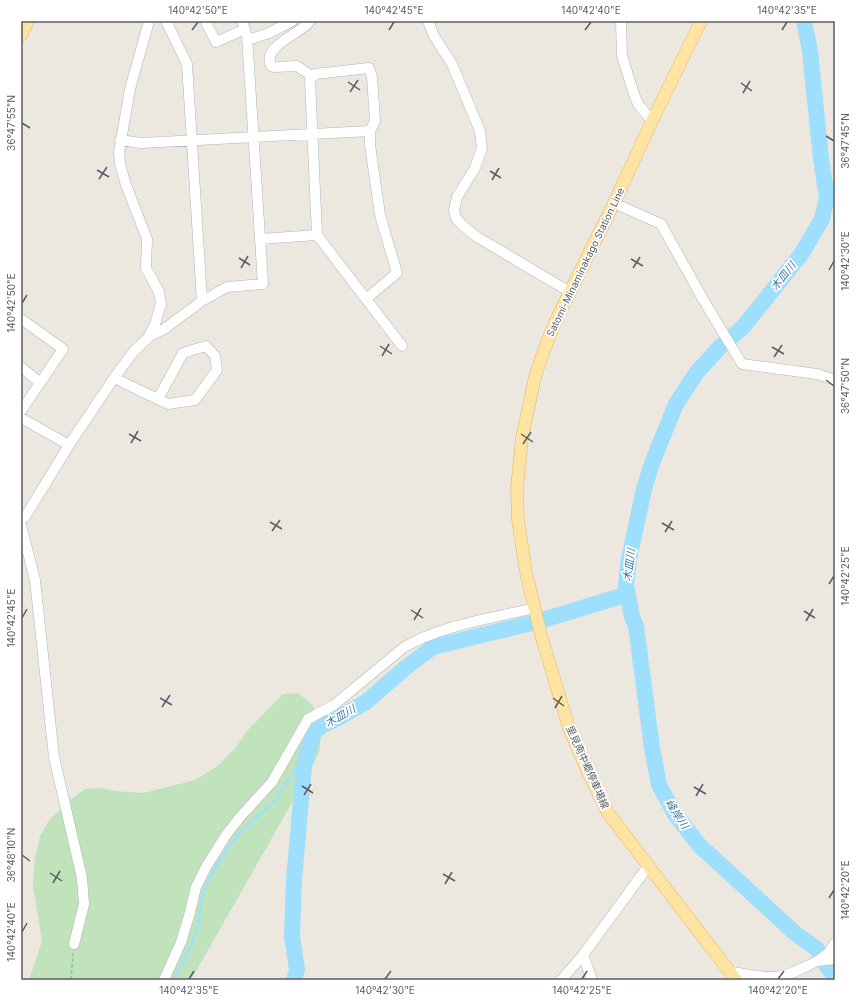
<svg xmlns="http://www.w3.org/2000/svg" width="856" height="1001" font-family="Inter,'Noto Sans JP',sans-serif">
<style>
.green{fill:#c0e3bc}
.lines{fill:none;stroke-linecap:round;stroke-linejoin:round}
.stream{stroke:#9edffd;stroke-width:2.5}
.river{stroke:#9edffd;stroke-width:16}
.minor-casing{stroke:#b1b4b8;stroke-width:11}
.major-casing{stroke:#efb256;stroke-width:13}
.path{stroke:#95c49d;stroke-width:1.5;stroke-dasharray:4 2;stroke-linecap:butt}
.minor{stroke:#fff;stroke-width:10}
.major{stroke:#fee4a3;stroke-width:12}
.ticks{fill:none;stroke:#595d61;stroke-width:1.5}
.labels{text-anchor:middle;stroke-width:3.5;stroke-linejoin:round;paint-order:stroke}
.street-label{font-size:10px;fill:#595d61;stroke:#fff}
.water-label{font-size:11px;font-style:italic;fill:#3b7ba6;stroke:#fff}
.neatline{fill:none;stroke:#595d61;stroke-width:1.5}
.ticks-label{font-size:10px;text-anchor:middle;fill:#595d61}
</style>
<rect width="100%" height="100%" fill="#ece8e0"/>
<path class="green" d="M298 693 312 704 322 728 319 752 309 773 191 980H29L42 941 33 886 35 858 40 836 49 820 71 799 85 789 100 788 116 791 143 793 195 780 219 765 235 748 249 729 283 694Z"/>
<g class="lines">
<path class="stream" d="M174 980 192 944 199 920 202 898 206 884 229 846 240 833 276 799 309 749"/>
<path class="river" d="M804 21 810 51 821 159 827 198 822 219 802 253 760 306 743 327 721 346 697 372 676 404 652 463 644 489 629 559 626 585 632 617 636 626 652 748 659 785 675 814 699 845 796 934 817 949 828 968 835 975
M294 980 297 970 292 936 294 879 304 766 313 733 323 725 338 718 366 702 404 669 433 647 536 622 628 594"/>
<defs>
<path id="minor" d="M166 21 187 64 202 301
M205 21 216 42 245 29
M310 21C301 34 261 46 271 66L274 67 297 66 313 77
M428 21 434 36 452 64 480 131 482 148 475 168 457 197 454 211 456 218 462 225 477 237 570 292
M621 21 622 56 634 94 638 104 652 121
M248 40 269 33 292 21
M120 140 141 143 370 131
M614 203 661 224 704 301 742 364 817 374 835 380
M260 239 317 235
M366 299 397 273 380 215 370 145V131L375 121 372 77 369 68 315 74 310 80 317 235 402 346
M21 319 63 349 40 383
M148 337 164 329 202 301 227 287 263 284 247 36 242 21
M21 367 40 383 21 411
M114 378 168 404 195 400 217 370 215 356 206 346 183 353 158 399
M21 418 69 445
M21 518 25 517 69 445 114 378 134 351 148 338 155 324 161 304 159 292 146 268 147 239 126 185 120 164 119 152 130 89 149 21
M21 525 35 580 54 757 82 878 84 904 74 944
M583 955 592 980
M818 961 835 959
M729 971C744 974 758 977 772 977 786 978 821 961 830 951 832 948 833 945 835 943
M164 980 181 942 189 916 196 887 206 867 226 835 240 817 272 782 308 719 334 705 403 648C438 626 494 618 534 608
M561 980 583 955 649 865"/>
<path id="major" d="M701 21 652 121 614 203 555 322 543 353 535 377 522 438 517 488 518 520 526 572 541 635 569 728 587 770 608 813 736 980
M21 35 28 21"/>
</defs>
<use href="#minor" class="minor-casing"/>
<use href="#major" class="major-casing"/>
<path class="path" d="M71 980 73 953"/>
<use href="#minor" class="minor"/>
<use href="#major" class="major"/>
</g>
<path class="ticks" d="M192 30 198 22M389 30 394 22M585 30 591 22M782 30 787 22M348 82 360 90M741 83 752 91M350 92 358 80M743 93 750 81M22 123 30 128M826 136 834 141M97 170 109 177M490 171 501 178M99 179 107 167M492 180 499 168M239 258 250 265M631 259 643 266M241 268 248 256M633 268 640 257M829 270 834 261M22 303 27 295M380 346 392 354M772 347 784 354M382 356 389 344M774 357 782 345M826 380 834 386M129 434 141 441M521 434 533 442M131 443 138 431M523 444 531 432M270 522 282 529M662 523 674 530M272 531 280 520M665 532 672 521M829 584 834 576M411 610 423 618M804 611 815 618M22 618 27 609M414 620 421 608M806 621 813 609M160 698 172 705M553 698 564 706M162 707 170 695M555 708 562 696M302 786 313 793M694 787 706 794M304 795 311 784M696 796 703 784M22 855 30 861M50 873 62 881M443 874 455 881M53 883 60 871M445 884 452 872M829 898 834 890M22 932 27 923M189 979 194 971M385 979 391 971M582 979 587 971M778 979 784 971"/>
<g class="labels">
<g class="street-label">
<text transform="translate(585 262) rotate(-64)" y="4">Satomi-Minaminakago Station Line</text>
<text transform="translate(588 767) rotate(66)" y="4">里見南中郷停車場線</text>
</g>
<g class="water-label">
<text transform="translate(783 276) rotate(-52)" y="4">木皿川</text>
<text transform="translate(629 565) rotate(-82)" y="4">木皿川</text>
<text transform="translate(340 716) rotate(-29)" y="4">木皿川</text>
<text transform="translate(677 814) rotate(56)" y="4">峰岸川</text>
</g>
</g>
<rect width="856" height="1001" fill="none" stroke="#ffffff" stroke-width="44"/>
<rect x="22" y="22" width="812" height="957" class="neatline"/>
<g class="ticks-label">
<text x="198" y="14">140°42'50"E</text>
<text x="394" y="14">140°42'45"E</text>
<text x="591" y="14">140°42'40"E</text>
<text x="787" y="14">140°42'35"E</text>
<text transform="translate(11 123) rotate(-90)" y="4">36°47'55"N</text>
<text transform="translate(845 141) rotate(-90)" y="4">36°47'45"N</text>
<text transform="translate(845 261) rotate(-90)" y="4">140°42'30"E</text>
<text transform="translate(11 303) rotate(-90)" y="4">140°42'50"E</text>
<text transform="translate(845 386) rotate(-90)" y="4">36°47'50"N</text>
<text transform="translate(845 576) rotate(-90)" y="4">140°42'25"E</text>
<text transform="translate(11 618) rotate(-90)" y="4">140°42'45"E</text>
<text transform="translate(11 855) rotate(-90)" y="4">36°48'10"N</text>
<text transform="translate(845 890) rotate(-90)" y="4">140°42'20"E</text>
<text transform="translate(11 932) rotate(-90)" y="4">140°42'40"E</text>
<text x="189" y="994">140°42'35"E</text>
<text x="385" y="994">140°42'30"E</text>
<text x="582" y="994">140°42'25"E</text>
<text x="778" y="994">140°42'20"E</text>
</g>
</svg>
